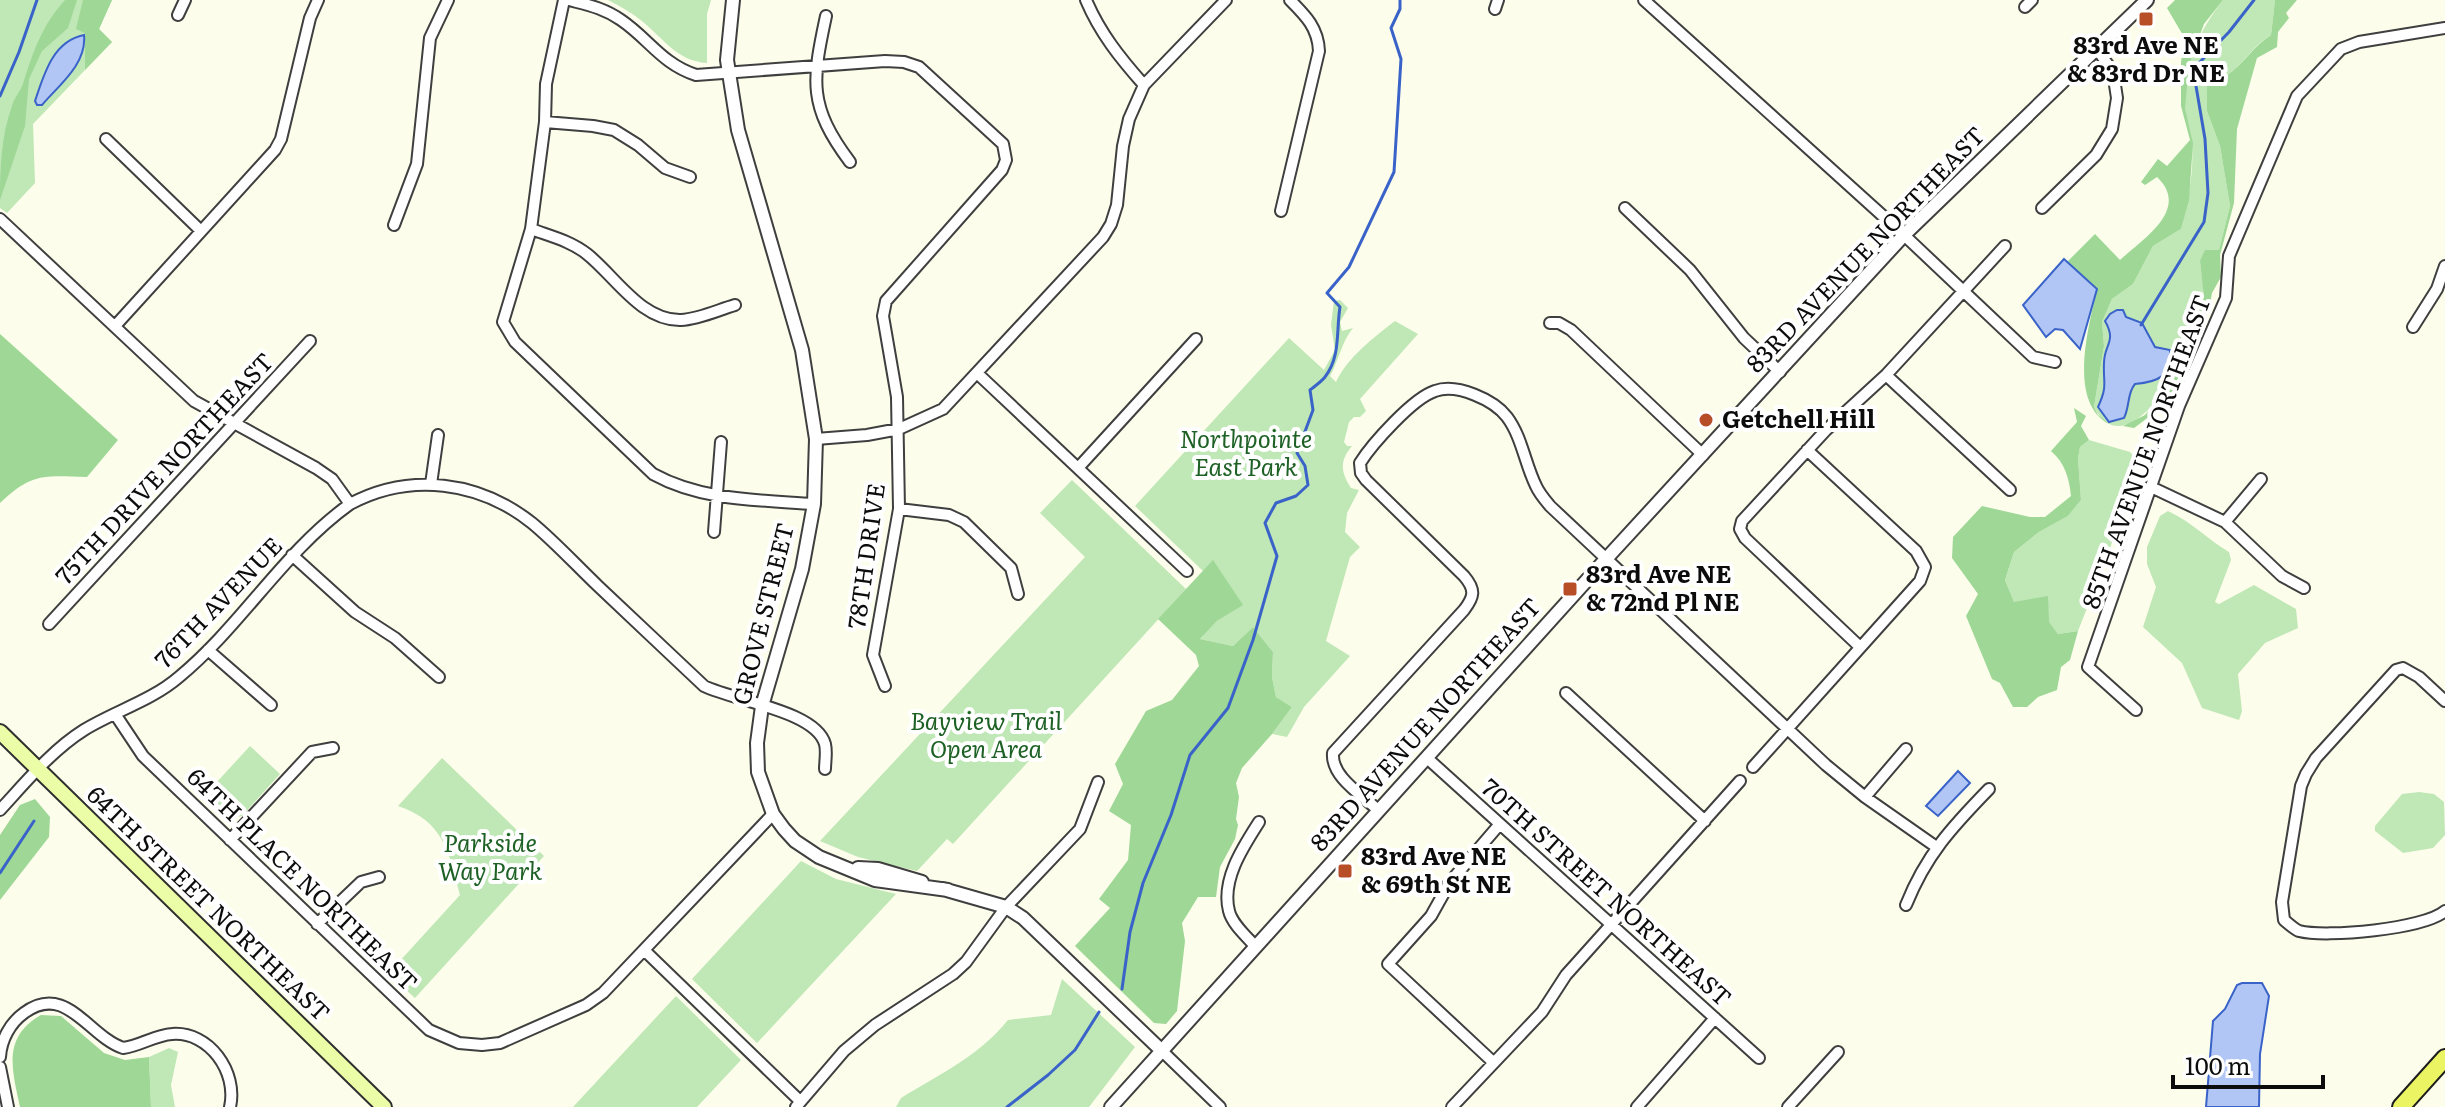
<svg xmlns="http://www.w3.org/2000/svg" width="2445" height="1107" font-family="Literata,serif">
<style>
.green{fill:#c0e7b6}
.forest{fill:#9ed796}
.water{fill:#b1c6f4;stroke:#3a63c9;stroke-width:2}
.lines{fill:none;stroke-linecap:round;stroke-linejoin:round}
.stream{stroke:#3a63c9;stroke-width:3}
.minor-casing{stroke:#3f3f3f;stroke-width:14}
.tertiary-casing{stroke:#3f3f3f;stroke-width:16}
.secondary-casing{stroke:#2e2e2e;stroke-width:18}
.primary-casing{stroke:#1d1d1d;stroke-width:20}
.minor{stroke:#fff;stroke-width:10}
.tertiary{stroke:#fff;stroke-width:12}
.secondary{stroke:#ebfda7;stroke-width:14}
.primary{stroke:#ebf564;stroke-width:16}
.poi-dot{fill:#b74e28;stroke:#fff;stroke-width:3}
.labels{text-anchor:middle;stroke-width:8;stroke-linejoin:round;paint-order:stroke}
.poi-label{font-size:24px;font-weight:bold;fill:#0c0c0c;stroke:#fff;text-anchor:start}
.street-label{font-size:24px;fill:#0c0c0c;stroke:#fff}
.park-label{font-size:24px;font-style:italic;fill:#1e6125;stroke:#fff}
</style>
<rect width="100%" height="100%" fill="#fcfeeb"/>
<path class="green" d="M0 0H112L99 29 112 42 33 124 35 183 7 213 0 208Z
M608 0H711L707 14V63C677 61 664 39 642 21 632 13 620 6 608 0Z
M2223 0H2275L2271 35C2251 47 2245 63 2226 76L2208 72 2207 111 2220 146 2230 206 2219 250 2200 261C2201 273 2205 287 2203 299 2201 314 2185 362 2176 375 2160 400 2118 455 2094 407L2104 346 2102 322 2112 299 2133 284 2153 246 2181 229C2188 202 2194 173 2192 144 2192 132 2186 120 2185 108 2183 66 2198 32 2223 0Z
M1340 300 1348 308 1340 322 1342 331 1353 328C1341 343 1339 360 1330 376L1336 382C1347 358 1374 337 1395 321L1418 334 1360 399 1366 411 1360 417H1354L1349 422 1344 442 1347 446H1352C1339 461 1341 473 1351 488L1359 490 1347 513 1345 532 1360 547 1350 557 1326 641 1350 656 1304 707 1287 737 1272 734 1292 707 1276 697 1272 677 1273 652 1253 627 1233 646 1200 639 1217 621 1242 605 1213 561 1203 571 1135 506 1289 338 1324 370 1335 350 1331 325 1334 301Z
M2089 440 2130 452 2137 460 2109 552 2078 631 2058 634 2049 623 2014 602 2005 580 2014 552 2039 532 2068 516 2081 500 2078 458 2080 447Z
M1072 480 1186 589 953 844 947 839 917 871 858 857 820 841 1085 557 1040 513Z
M2168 511C2192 522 2207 539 2229 552L2231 560 2215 602 2219 604 2254 585 2296 609 2298 628 2265 643 2238 674 2242 711 2239 720 2202 708 2182 663 2143 627 2156 587 2147 564V547L2160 516Z
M250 746 280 774 242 816 229 819 204 796Z
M442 758 544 856 415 998 388 974 460 895C449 853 444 821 398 806Z
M2419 792 2434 794 2444 802 2445 835 2433 848 2403 853 2375 831V826L2402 794Z
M801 861 836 879 896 894 757 1043 692 979Z
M1062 979 1135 1047 1089 1107H896L901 1098C940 1074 979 1056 1008 1020L1051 1015Z
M676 996 741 1060 697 1107H573Z
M169 1048 178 1052 171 1085 175 1107H151L149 1057Z"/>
<path class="forest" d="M65 0H77L68 28 42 51 29 79 25 126 0 200C0 169 1 136 12 106 14 98 20 92 23 84 33 52 42 25 65 0Z
M83 0H112L99 29 112 42 85 70V33L76 29Z
M2175 0H2223L2204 24 2189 65 2185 108 2193 143 2189 200 2181 229 2153 246 2133 284 2112 299 2102 322 2104 346 2094 407 2098 415 2109 424C2067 402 2089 326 2097 289L2067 262 2095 234 2120 260C2143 239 2191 209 2157 177L2145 185 2141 182 2158 159 2167 166 2190 140 2181 106V63L2184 37 2167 8Z
M2275 0H2297L2286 13 2289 18 2278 32 2277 47 2257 58 2237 129 2234 203 2220 255 2221 277 2212 293 2209 310 2177 384 2165 405 2134 428 2123 426 2145 415 2178 373 2204 297 2200 261 2205 250H2219L2230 206 2220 146 2207 111V71L2226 76C2245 63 2252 47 2271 35Z
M0 334 118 440 87 477C44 476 33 472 0 503Z
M2074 408 2086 416 2081 426 2089 440 2080 447 2078 458 2081 500 2068 516 2039 532 2014 552 2005 580 2014 602 2048 596 2049 622 2058 634 2078 631 2070 660 2061 667 2057 690 2038 697 2027 707H2013L2000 683 1992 679 1966 616 1978 594 1952 558 1953 537 1982 506 2030 517H2045L2071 496C2069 478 2065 463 2051 451L2077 422Z
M1213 560 1243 605 1217 621 1200 639 1233 646 1253 627 1273 652 1272 677 1276 697 1292 707 1272 734 1242 768 1236 783 1239 797 1236 819 1238 825 1235 839 1220 867 1216 897H1198L1182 923 1185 941 1177 1011 1166 1024 1154 1023 1075 946 1110 908 1099 899 1128 860 1131 825 1109 811 1123 784 1115 764 1146 711 1172 700 1199 666 1196 655 1158 619Z
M35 799 50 817 49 837 0 900V835L20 805Z
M41 1015 61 1016 104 1053 125 1060 149 1057 151 1107H20C12 1070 2 1037 41 1015Z"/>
<path class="water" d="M84 35C87 64 59 85 42 105H37L35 101C44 74 53 41 84 35Z
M2064 259 2097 289 2080 349 2063 330 2055 329 2046 337 2023 305Z
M2117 310H2123L2126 317 2142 323 2155 347 2170 350C2171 377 2158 382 2135 384 2127 393 2130 406 2124 418L2109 422 2098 407C2108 385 2103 384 2104 363 2104 344 2117 342 2105 321L2110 314Z
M1958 771 1970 783 1938 816 1926 806Z
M2242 983H2262L2269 996 2260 1054 2259 1107H2206L2213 1021 2225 1009 2237 985Z"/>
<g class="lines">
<path class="stream" d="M0 96 19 52 37 0
M2141 325 2204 222 2208 193 2205 139 2196 86 2200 62 2229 32 2254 0
M0 873 34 821
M1122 989 1130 932 1143 883 1171 815 1190 755 1228 708 1253 640 1277 556 1265 523 1276 503 1296 496 1308 485 1305 466 1297 453 1313 410 1310 390C1315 386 1321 382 1325 377 1341 356 1336 331 1340 307L1327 293 1349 267 1394 172 1401 59 1391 28 1400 9V0
M1007 1107 1048 1075 1075 1050 1099 1012"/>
<defs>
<path id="minor" d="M564 0 546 84 545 122 531 229 503 322 515 342 653 474C702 501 759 500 814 504
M569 0C588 5 604 8 621 20 649 39 662 64 696 75L885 61 904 62 919 67 1003 144 1006 160 1002 170 886 301 883 316 897 397 899 509 873 655 885 686
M1086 0C1100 33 1120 58 1144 85
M1644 0 1904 235 2033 357 2055 362
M2025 7 2032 0
M1495 9 1498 0
M178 15 185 0
M826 16C812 81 808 106 850 162
M545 122 593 126 614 130 638 145 665 168 690 177
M106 139 201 231
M1625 208 1690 270 1744 338 1780 372
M2042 208 2096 155 2112 129 2117 98 2113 72 2097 49
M1281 211 1319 51C1318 28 1306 16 1290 0
M0 219 194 401 316 468 332 479 350 504C410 472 479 481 532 523 555 542 576 565 598 586 633 619 669 653 704 686 735 701 816 711 825 744 827 752 825 762 825 769
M394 225 417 164 430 38 448 0
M531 229C550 236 571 241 587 254 615 276 641 321 681 320 699 319 718 310 735 305
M1550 323H1559L1571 330 1703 455
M115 326 275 150 281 139 310 18 318 0
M2413 327 2437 289 2445 266
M978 374 1187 571
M1886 375 2010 490
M816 439 867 435 899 429 943 409 1103 237 1111 224 1117 205 1123 146 1129 119 1144 85 1226 0
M1078 468 1196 339
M431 484 438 435
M2151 487 2225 522 2282 576 2304 588
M899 509 949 515 964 522 1011 568 1018 594
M2225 522 2261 479
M714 532 721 442
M292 555 355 612 395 638 439 677
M49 624 310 341
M1859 646 1745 538 1740 529 1742 521 1826 430 1886 375 2005 246
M208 650 271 705
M1566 693 1705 821
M2445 701 2419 677 2403 668 2396 670 2316 758 2306 774 2301 786 2282 902 2284 920C2289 924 2294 929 2299 931 2326 938 2424 929 2445 911
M2136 710 2088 667 2179 406 2226 298 2229 256 2297 96 2341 49 2359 42 2445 28
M115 714 143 756 429 1030 459 1043 482 1045 500 1043 586 1005 603 993 773 814
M1427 758 1759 1058
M1753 767 1920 581 1925 567 1916 551 1807 450
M1865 797 1906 749
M0 810C25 783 52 750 84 730 115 711 151 701 179 677 242 625 283 552 350 504
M1378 810C1362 795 1331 777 1333 753L1464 610C1474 597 1476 590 1464 576L1366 480 1361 473 1360 463C1372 444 1413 398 1435 391 1457 383 1494 400 1507 417 1522 437 1525 464 1536 486 1539 493 1545 500 1550 506L1826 765 1865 797 1935 846
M230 840 312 752 333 748
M1906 905C1926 855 1952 827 1989 789
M317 924 361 882 379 877
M1256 947C1247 937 1232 924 1229 911 1221 880 1243 847 1259 822
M644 950 800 1101
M1162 1051 1220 1107
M0 1057C1 1040 10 1023 24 1013 66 982 88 1036 123 1048 140 1046 155 1035 172 1034 209 1031 238 1072 230 1107
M1493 1062 1388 964 1431 916 1450 882 1499 825
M0 1067 8 1107
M796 1107 844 1051 875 1025 953 974 966 962 1006 907 1080 829 1098 782
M1452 1107 1542 1012 1566 975 1740 781
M1637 1107 1715 1018
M1788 1107 1838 1052"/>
<path id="tertiary" d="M733 0 727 60 738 130 802 350 816 439 814 504 802 569 762 706 757 743 758 772 773 814 784 829 795 841 819 857 875 880 948 890
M858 868 878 869 922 882
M943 889 1006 907 1023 918 1162 1051
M1111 1107 1606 559 1904 235 2147 0"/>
<path id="secondary" d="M0 732 384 1107"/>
<path id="primary" d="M2401 1107 2445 1058"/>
</defs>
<use href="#minor" class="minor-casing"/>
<use href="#tertiary" class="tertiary-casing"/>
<use href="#secondary" class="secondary-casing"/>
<use href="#primary" class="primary-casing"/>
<use href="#minor" class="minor"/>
<use href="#tertiary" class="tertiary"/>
<use href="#secondary" class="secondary"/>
<use href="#primary" class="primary"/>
</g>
<g class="poi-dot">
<rect x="2138" y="11" width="16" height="16" rx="4"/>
<circle cx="1706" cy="420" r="8"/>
<rect x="1562" y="581" width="16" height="16" rx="4"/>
<rect x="1337" y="863" width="16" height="16" rx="4"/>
</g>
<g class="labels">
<g class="poi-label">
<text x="2146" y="54" text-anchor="middle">83rd Ave NE<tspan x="2146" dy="28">&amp; 83rd Dr NE</tspan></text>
<text x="1722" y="428">Getchell Hill</text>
<text x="1586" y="583">83rd Ave NE<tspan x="1586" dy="28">&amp; 72nd Pl NE</tspan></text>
<text x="1361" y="865">83rd Ave NE<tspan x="1361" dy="28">&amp; 69th St NE</tspan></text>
</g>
<g class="street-label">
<text transform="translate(1866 250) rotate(-46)" y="8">83RD AVENUE NORTHEAST</text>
<text transform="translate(2147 452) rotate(-70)" y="8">85TH AVENUE NORTHEAST</text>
<text transform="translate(165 469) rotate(-47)" y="8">75TH DRIVE NORTHEAST</text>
<text transform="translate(867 556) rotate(-82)" y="8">78TH DRIVE</text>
<text transform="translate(219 603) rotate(-46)" y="8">76TH AVENUE</text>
<text transform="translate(764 614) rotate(-76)" y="8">GROVE STREET</text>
<text transform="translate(1426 725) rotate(-48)" y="8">83RD AVENUE NORTHEAST</text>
<text transform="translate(302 880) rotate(44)" y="8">64TH PLACE NORTHEAST</text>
<text transform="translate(1606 893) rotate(42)" y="8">70TH STREET NORTHEAST</text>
<text transform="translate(208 904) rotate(44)" y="8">64TH STREET NORTHEAST</text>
</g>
<g class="park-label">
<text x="1246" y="448">Northpointe<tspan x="1246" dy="28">East Park</tspan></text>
<text x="986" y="730">Bayview Trail<tspan x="986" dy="28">Open Area</tspan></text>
<text x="490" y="852">Parkside<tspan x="490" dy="28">Way Park</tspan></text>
</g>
</g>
<path d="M2173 1075v12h150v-12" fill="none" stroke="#0c0c0c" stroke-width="4"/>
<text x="2185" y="1075" font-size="24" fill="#0c0c0c" stroke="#ffffff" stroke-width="6" paint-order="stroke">100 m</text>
</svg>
